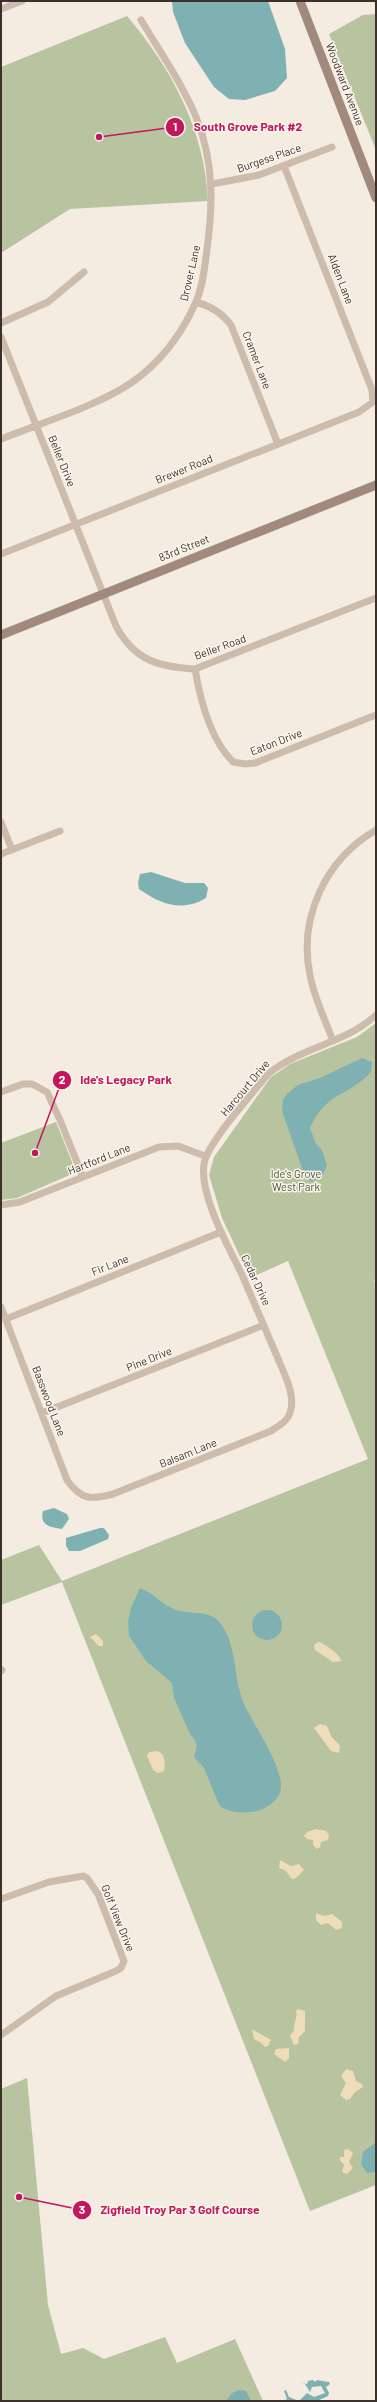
<svg xmlns="http://www.w3.org/2000/svg" width="377" height="2402" font-family="Barlow,sans-serif">
<style>
.green{fill:#b8c4a0}
.sand{fill:#efdcb8}
.water{fill:#7fb0b2}
.lines{fill:none;stroke-linecap:round;stroke-linejoin:round}
.street{stroke:#cdbbac;stroke-width:7}
.secondary{stroke:#a18a7d;stroke-width:9}
.labels{text-anchor:middle;stroke-width:3;stroke-linejoin:round;paint-order:stroke}
.street-label{font-size:11px;fill:#3b302b;stroke:#fbf5ee}
.park-label{font-size:11px;fill:#4a5a2e;stroke:#fbf5ee}
.leader{fill:none;stroke:#c2185b;stroke-width:1.5}
.callout-dot{fill:#c2185b;stroke:#fbf5ee;stroke-width:1.5}
.mark-label{font-size:12px;text-anchor:middle;font-weight:bold;fill:#fff}
.callout-label{font-size:12px;text-anchor:middle;font-weight:bold;fill:#c2185b;stroke:#fbf5ee;stroke-width:3;stroke-linejoin:round;paint-order:stroke}
</style>
<rect width="100%" height="100%" fill="#f4ebe1"/>
<path class="green" d="M376 14V150L329 34 363 15Z
M127 16C172 69 205 131 208 201L70 209 1 253V67Z
M376 1023V1279L374 1280 376 1285V2185L310 2211 62 1582 1 1605V1560L39 1545 62 1581 368 1459 288 1261 250 1278 222 1218 209 1175 214 1157 271 1077 290 1064 357 1037Z
M56 1122 72 1162V1174L17 1198 1 1200V1143Z
M27 2078 48 2305 61 2354 83 2348 104 2359 165 2337 177 2363 235 2339 263 2401H1V2089Z"/>
<path class="sand" d="M96 1634 103 1641V1646H99L90 1637Z
M318 1642C324 1643 341 1655 341 1661L333 1662 315 1650 314 1645Z
M320 1724 327 1726 331 1736 340 1746 339 1753 331 1751 314 1728Z
M157 1751C166 1754 165 1763 164 1771L158 1773 153 1770 147 1756 149 1752Z
M316 1829 326 1831 329 1835 328 1840 321 1842 320 1847 317 1849 313 1845V1840L307 1839 304 1836 307 1832Z
M280 1860 291 1866 299 1864 304 1870 296 1878 292 1879 285 1870 279 1868Z
M316 1913 324 1916 332 1914 342 1922V1928L336 1930 328 1923 321 1925 316 1920Z
M298 2009 305 2011V2031L299 2037 298 2044 294 2045 290 2036 294 2030C293 2023 298 2019 296 2011Z
M252 2029 271 2040 268 2046 265 2047 260 2042 254 2039Z
M289 2048V2058L285 2062 274 2054 276 2049Z
M346 2069 353 2071 356 2081 362 2084 363 2087 355 2092 350 2099 346 2100 340 2095 346 2083 341 2076Z
M348 2149 353 2153 349 2162 353 2168 347 2174 342 2172 344 2165 340 2160V2157H344V2150Z"/>
<path class="water" d="M172 1H268L285 49 287 78 275 91 245 100 229 99 214 87 185 43 173 12Z
M151 872 185 883H204L208 888 206 898C182 912 162 905 139 889L138 883 140 874Z
M362 1058 372 1062 371 1072C349 1097 326 1091 310 1128L316 1144 322 1150 327 1166 323 1174 311 1182 304 1174 282 1111 283 1100 287 1094 298 1085 320 1078Z
M54 1508 67 1514 69 1519 62 1529C51 1527 39 1526 43 1511Z
M100 1528H104L109 1535 108 1539 80 1551H69L66 1546V1538Z
M140 1588C153 1593 163 1605 176 1610 191 1615 211 1609 221 1624 239 1649 232 1681 246 1708 255 1727 287 1772 280 1793 278 1799 269 1806 263 1809 250 1814 233 1814 221 1807L218 1802 204 1768 194 1757 197 1746 195 1740 190 1734 174 1698 172 1683 146 1661 129 1636 128 1621 131 1608Z
M252 1625a15 15 0 1 1 30 0a15 15 0 1 1-30 0Z
M376 2142V2172L367 2173 361 2164 363 2152Z
M313 2380 315 2382 317 2380 329 2382 330 2384 326 2387 329 2393 328 2396 317 2401H283L287 2399 284 2391 286 2390 289 2397 299 2401 307 2393 314 2397 325 2393 321 2386 312 2387 310 2392 305 2384 300 2383 307 2384 308 2381Z
M239 2390 246 2391 251 2401H226L232 2393Z"/>
<g class="lines">
<path class="street" d="M1 9 22 1
M212 184 259 175 332 147
M196 302C211 306 222 313 231 325L278 444
M1 323 48 302 84 272
M1 337 116 626C134 660 158 667 195 669L376 598
M1 439C41 423 97 406 131 383 160 363 181 335 195 304 202 290 204 272 206 257 213 209 215 163 196 117 182 83 160 52 141 20
M1 554 359 412 373 402 372 390 284 166
M195 669C200 699 210 739 233 762L245 764 255 763 376 715
M1 822 12 850
M1 854 60 831
M333 1041C325 1019 314 998 310 975 298 917 326 859 376 830
M1 1092 23 1084H32L47 1092 60 1120 83 1177
M1 1205 20 1202 159 1147 178 1146 205 1156
M1 1307 67 1480C81 1500 91 1500 113 1494L271 1431C278 1426 287 1422 290 1413 296 1396 285 1376 279 1361 267 1333 255 1305 243 1277 230 1249 199 1196 204 1164 207 1143 253 1093 268 1074 300 1047 345 1044 376 1015
M6 1319 221 1232
M42 1413 264 1325
M1 1671 2 1670
M1 1899 49 1882 83 1876 87 1878 98 1894 124 1961 121 1968 116 1971 56 1996 1 2035"/>
<path class="secondary" d="M300 1 376 198
M1 635 376 485"/>
</g>
<g class="labels">
<g class="street-label">
<text transform="translate(345 84) rotate(69)" y="4">Woodward Avenue</text>
<text transform="translate(269 158) rotate(-19)" y="4">Burgess Place</text>
<text transform="translate(190 273) rotate(-77)" y="4">Drover Lane</text>
<text transform="translate(341 279) rotate(69)" y="4">Alden Lane</text>
<text transform="translate(257 360) rotate(69)" y="4">Cramer Lane</text>
<text transform="translate(62 461) rotate(68)" y="4">Beller Drive</text>
<text transform="translate(184 469) rotate(-22)" y="4">Brewer Road</text>
<text transform="translate(184 548) rotate(-22)" y="4">83rd Street</text>
<text transform="translate(220 647) rotate(-20)" y="4">Beller Road</text>
<text transform="translate(276 742) rotate(-21)" y="4">Eaton Drive</text>
<text transform="translate(245 1088) rotate(-50)" y="4">Harcourt Drive</text>
<text transform="translate(99 1159) rotate(-22)" y="4">Hartford Lane</text>
<text transform="translate(110 1265) rotate(-22)" y="4">Fir Lane</text>
<text transform="translate(256 1280) rotate(65)" y="4">Cedar Drive</text>
<text transform="translate(149 1359) rotate(-22)" y="4">Pine Drive</text>
<text transform="translate(49 1401) rotate(69)" y="4">Basswood Lane</text>
<text transform="translate(188 1453) rotate(-22)" y="4">Balsam Lane</text>
<text transform="translate(118 1918) rotate(68)" y="4">Golf View Drive</text>
</g>
<g class="park-label">
<text x="296" y="1178">Ide's Grove<tspan x="296" dy="13">West Park</tspan></text>
</g>
</g>
<path class="leader" d="M99 137L175 127M35 1153L62 1080M19 2197L82 2210"/>
<g class="callout-dot">
<circle cx="99" cy="137" r="4"/>
<circle cx="35" cy="1153" r="4"/>
<circle cx="19" cy="2197" r="4"/>
<circle cx="175" cy="127" r="10"/>
<circle cx="62" cy="1080" r="10"/>
<circle cx="82" cy="2210" r="10"/>
</g>
<g class="mark-label">
<text x="175" y="131">1</text>
<text x="62" y="1084">2</text>
<text x="82" y="2214">3</text>
</g>
<g class="callout-label">
<text x="248" y="131">South Grove Park #2</text>
<text x="126" y="1084">Ide's Legacy Park</text>
<text x="180" y="2214">Zigfield Troy Par 3 Golf Course</text>
</g>
<rect width="377" height="2402" fill="none" stroke="#3b302b" stroke-width="4"/>
</svg>
